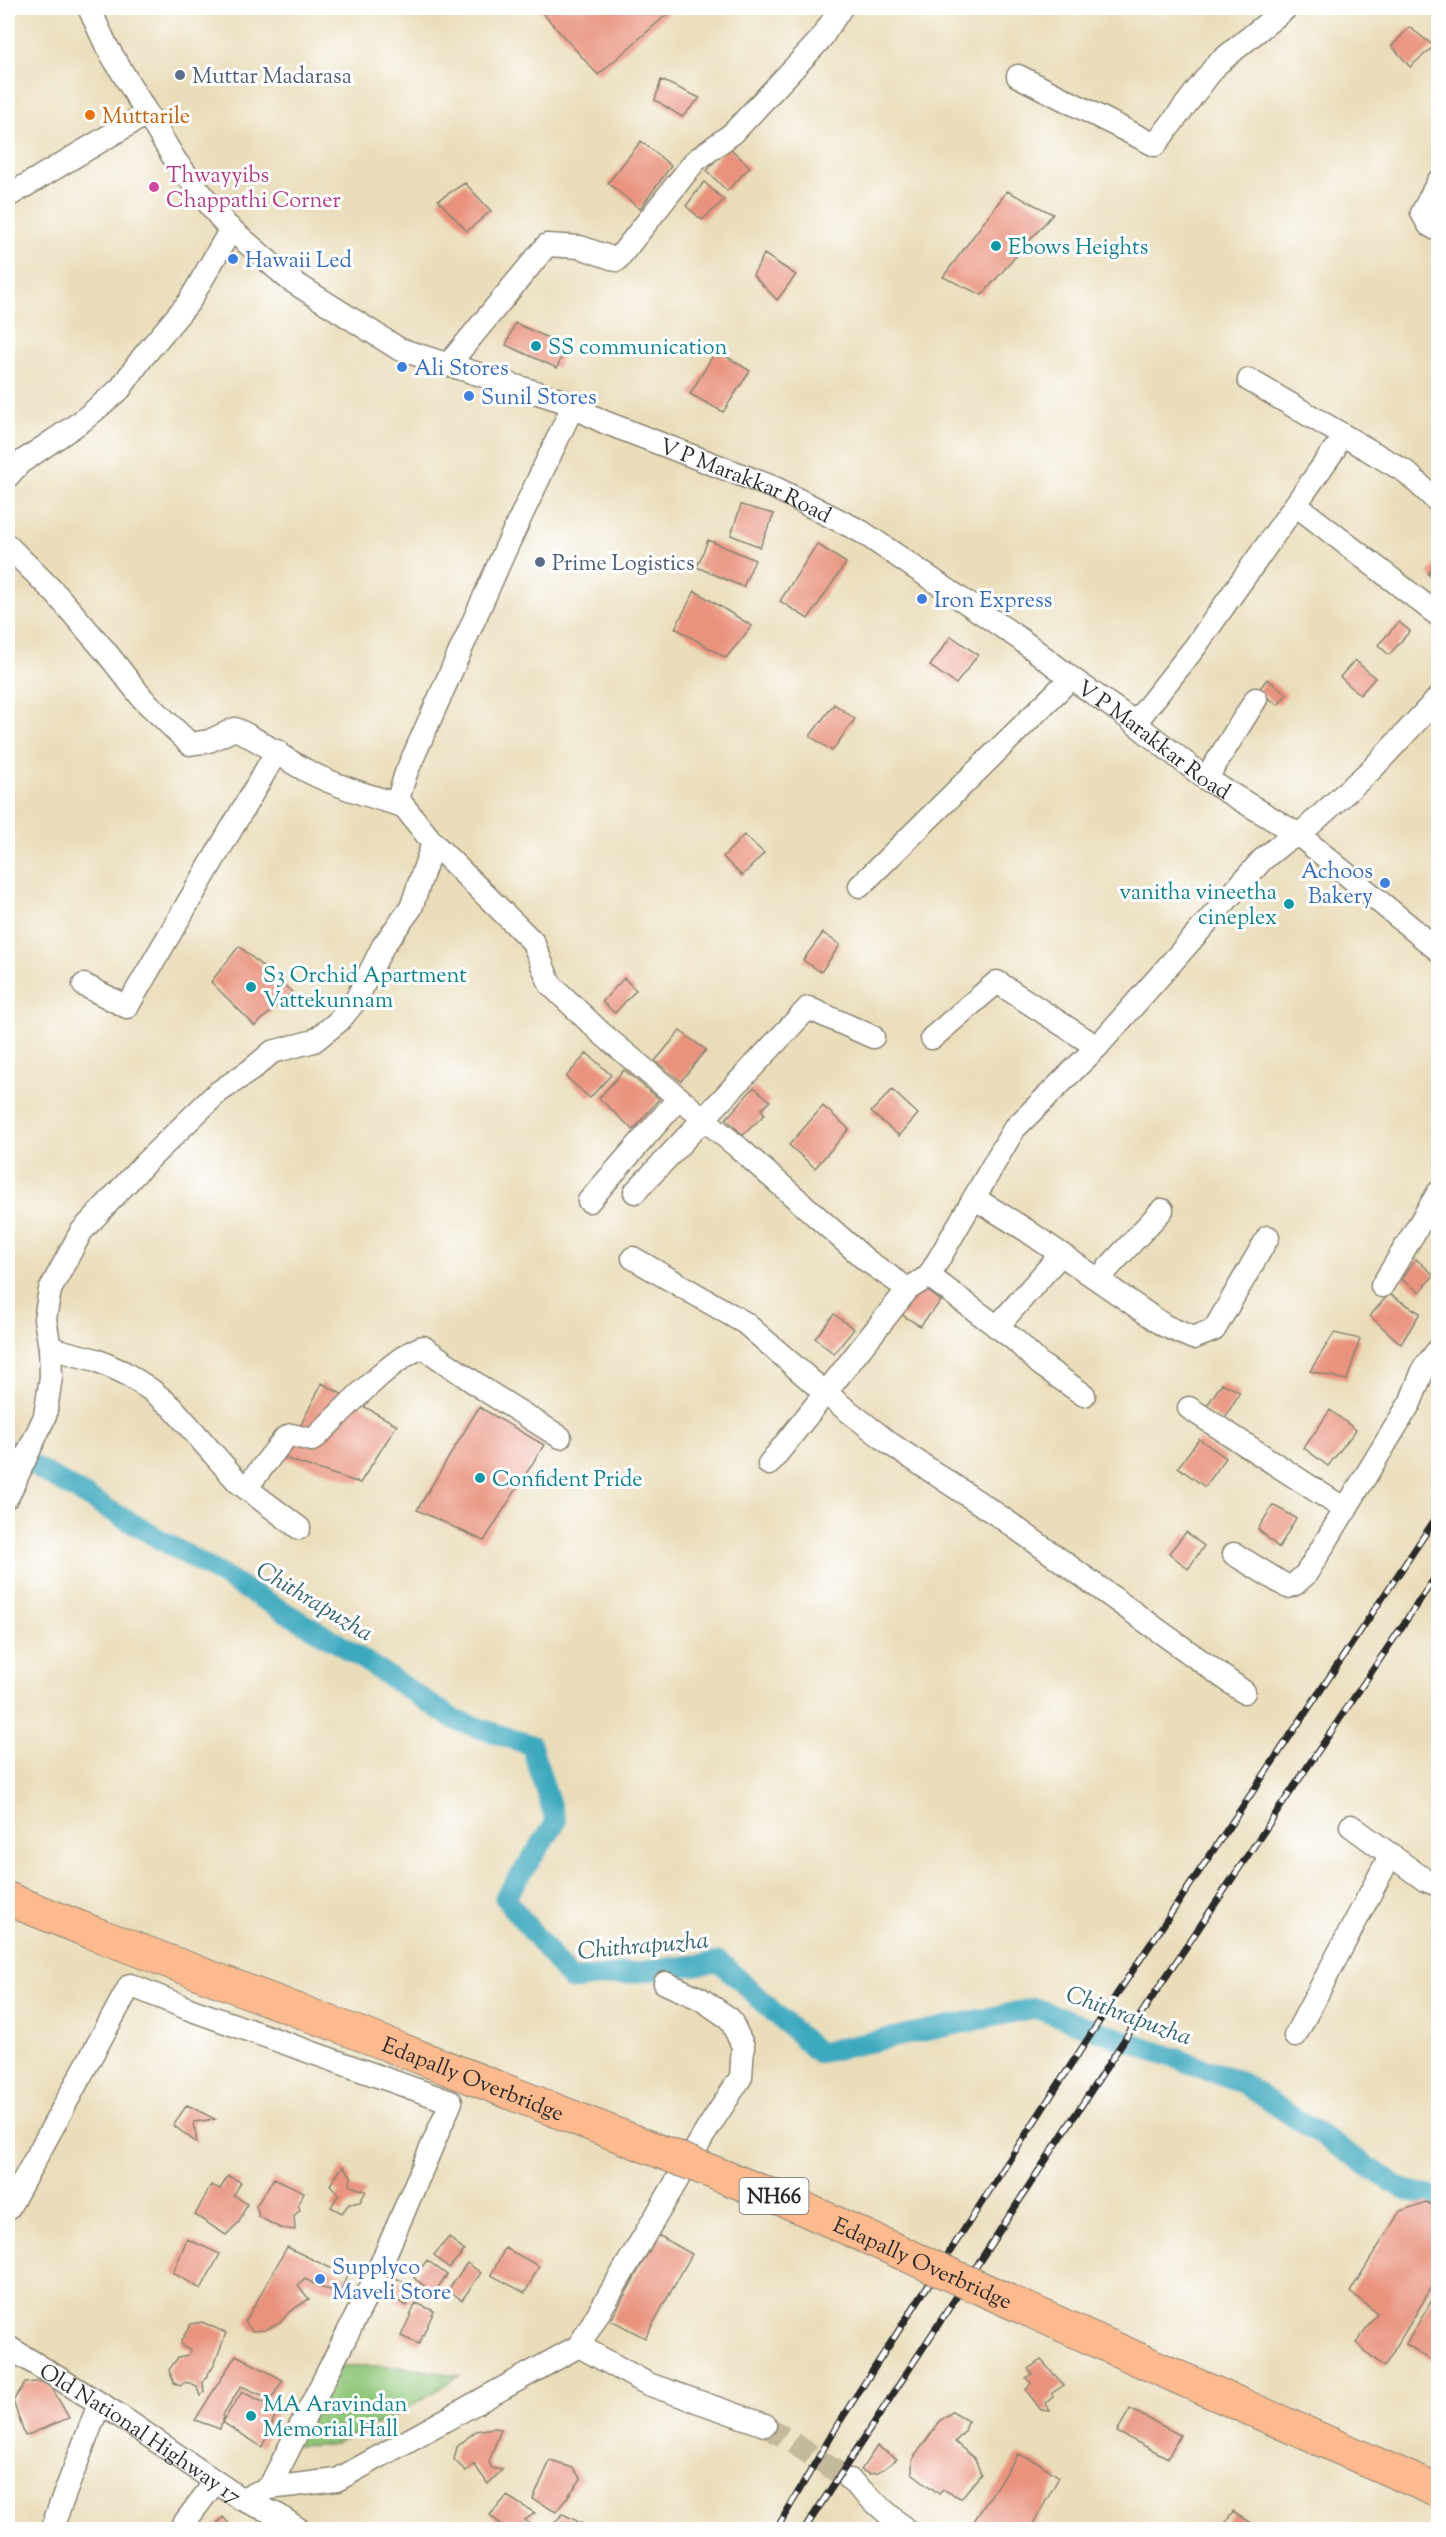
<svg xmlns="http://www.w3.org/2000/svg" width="1446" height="2537" font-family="'Sorts Mill Goudy',serif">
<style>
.green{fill:#8fc678;stroke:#5d7852;stroke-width:1.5}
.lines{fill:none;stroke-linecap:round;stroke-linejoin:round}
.canal{stroke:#3ea9be;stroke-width:21}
.building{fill:#e9937e}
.minor-tunnel{stroke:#c4b99d;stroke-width:22;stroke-dasharray:22 11;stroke-linecap:butt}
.minor-casing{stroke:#8a8472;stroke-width:25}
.highway-casing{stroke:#8a8472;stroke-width:35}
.minor{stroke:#fff;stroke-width:22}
.highway{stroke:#fcba8e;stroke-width:33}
.rail-casing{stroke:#2b2b2b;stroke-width:7}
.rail{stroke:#fff;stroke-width:4.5;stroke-dasharray:14;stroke-linecap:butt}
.highway-bridge-casing{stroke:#8a8472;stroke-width:35;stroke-linecap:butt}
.highway-bridge{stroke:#fcba8e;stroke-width:33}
.service-dot{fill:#5c6f8a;stroke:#fff;stroke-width:2}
.food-dot{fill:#e8710a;stroke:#fff;stroke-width:2}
.hotel-dot{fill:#d1479c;stroke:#fff;stroke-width:2}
.culture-dot{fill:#0f9aa8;stroke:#fff;stroke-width:2}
.shop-dot{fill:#3f7fe0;stroke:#fff;stroke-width:2}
.labels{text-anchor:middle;stroke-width:6;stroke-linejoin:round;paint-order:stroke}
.shield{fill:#fff;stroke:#6b6b6b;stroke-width:1.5}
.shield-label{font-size:21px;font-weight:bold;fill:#2b2b2b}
.service-label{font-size:22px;fill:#4e5e75;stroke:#fff;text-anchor:start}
.food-label{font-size:22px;fill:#c56008;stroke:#fff;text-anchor:start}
.hotel-label{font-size:22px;fill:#b23c85;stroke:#fff;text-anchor:start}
.culture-label{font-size:22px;fill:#0d838f;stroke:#fff;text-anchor:start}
.shop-label{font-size:22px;fill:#366cbe;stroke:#fff;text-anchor:start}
.street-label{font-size:22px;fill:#2b2b2b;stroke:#fff}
.water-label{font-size:24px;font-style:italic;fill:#34646d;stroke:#fff}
</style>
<rect width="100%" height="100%" fill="#fff"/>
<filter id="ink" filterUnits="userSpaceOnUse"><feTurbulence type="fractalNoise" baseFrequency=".0167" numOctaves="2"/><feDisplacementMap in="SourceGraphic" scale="12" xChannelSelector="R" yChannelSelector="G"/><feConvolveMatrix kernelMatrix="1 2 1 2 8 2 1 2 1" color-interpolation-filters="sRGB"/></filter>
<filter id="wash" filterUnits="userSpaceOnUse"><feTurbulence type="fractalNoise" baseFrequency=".008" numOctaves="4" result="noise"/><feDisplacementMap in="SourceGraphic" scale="24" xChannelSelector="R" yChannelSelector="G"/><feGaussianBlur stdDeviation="1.35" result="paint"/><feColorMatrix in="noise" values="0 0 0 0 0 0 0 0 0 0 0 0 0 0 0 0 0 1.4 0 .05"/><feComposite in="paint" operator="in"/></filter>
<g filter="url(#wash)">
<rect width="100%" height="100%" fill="#eaddba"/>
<path class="green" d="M324 2366H392L460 2376 385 2421 330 2445 281 2446Z"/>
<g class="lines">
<path class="canal" d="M8 1451 333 1640 455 1720 531 1745 556 1822 505 1898 571 1980 720 1962 818 2053 1035 2008 1239 2081 1402 2189 1438 2198"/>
</g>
<g id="blocks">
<path class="building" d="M538 8H674L598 75Z
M1409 27 1434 46 1410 67 1392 46Z
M661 80 700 98 682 117 655 100Z
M641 141 671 166 640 209 608 183Z
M727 145 750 167 727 191 707 171Z
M704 182 724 200 702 220 686 206Z
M465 183 491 211 467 231 438 200Z
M1007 191 1053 214 982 295 943 277Z
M764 254 796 275 777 300 753 275Z
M515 323 566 346 557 368 506 345Z
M716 350 750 371 723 412 690 394Z
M741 505 774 514 760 547 731 535Z
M708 540 755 560 743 587 697 567Z
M817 544 846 563 808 619 780 601Z
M1438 561V583L1428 574Z
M695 591 752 626 726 658 675 628Z
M1399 622 1410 631 1389 655 1378 645Z
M951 636 978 655 956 684 930 666Z
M1355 660 1375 678 1360 695 1340 677Z
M1267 679 1287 694 1278 705 1258 691Z
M834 704 855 719 832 751 810 736Z
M744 835 764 853 742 876 723 857Z
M823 933 840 945 821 972 803 960Z
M239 946 292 992 255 1026 211 982Z
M624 978 636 990 615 1013 602 1002Z
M680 1031 706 1050 681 1081 655 1061Z
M587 1053 611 1075 590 1098 566 1077Z
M624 1070 659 1099 633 1130 599 1098Z
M754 1087 770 1101 761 1110 765 1114 743 1135 726 1119Z
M892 1090 918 1114 899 1136 871 1112Z
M823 1106 849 1129 815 1168 789 1145Z
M1416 1259 1434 1275 1420 1292 1401 1279Z
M920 1285 941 1301 920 1326 896 1311Z
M1389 1294 1420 1313 1401 1344 1370 1316Z
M834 1314 854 1329 834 1354 815 1338Z
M1334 1333 1360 1339 1347 1380 1310 1371Z
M322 1383 397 1425 360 1483 284 1458Z
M1222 1383 1240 1392 1223 1421 1204 1410Z
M479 1407 544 1445 484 1541 417 1510Z
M1330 1410 1356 1430 1328 1466 1304 1448Z
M1199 1439 1226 1458 1205 1487 1178 1467Z
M1273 1505 1296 1518 1279 1548 1258 1529Z
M1186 1532 1204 1546 1188 1569 1169 1553Z
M187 2105 215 2119 194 2122 197 2143 173 2125Z
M343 2166 351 2176 350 2186 366 2191 360 2202 349 2204 342 2213 331 2207 339 2194 330 2185Z
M228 2176 241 2182 234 2195 247 2204 239 2222 226 2235 195 2215 211 2185 220 2189Z
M274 2178 304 2192 298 2204 300 2210 294 2216 295 2230 280 2228 259 2217 256 2206Z
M1426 2202 1438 2208V2277L1384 2367 1356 2343 1377 2313 1350 2292 1400 2211Z
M658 2235 692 2254 645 2338 611 2320Z
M449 2237 464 2251 449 2268 434 2255Z
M187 2239 220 2254 201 2289 173 2273Z
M287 2247 347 2276 340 2292 322 2288 305 2279 298 2286 309 2299 289 2312 280 2323 265 2330 252 2331 245 2322Z
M505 2248 539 2266 525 2293 491 2275Z
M427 2260 447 2275 434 2293 414 2278Z
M467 2263 481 2273 462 2300 448 2290Z
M389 2274 416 2289 407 2306 380 2291Z
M1438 2290V2365L1406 2344Z
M416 2303 434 2311 419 2344 401 2336Z
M202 2322 226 2333 215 2363 203 2382 204 2392 200 2396 197 2387 186 2382 180 2386 174 2383 169 2370 178 2357 188 2355 191 2351 182 2346 181 2341 191 2324Z
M236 2355 283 2380 271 2399 241 2386 224 2413 220 2429 195 2420Z
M1041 2360 1064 2385 1052 2393 1053 2397 1046 2403 1050 2411 1041 2410 1026 2390 1031 2383 1026 2378 1032 2374 1028 2369Z
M48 2381 69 2418 25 2436 13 2401 25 2383Z
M242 2392 278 2409 262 2447 222 2422Z
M1130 2409 1180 2435 1168 2458 1117 2432Z
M952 2412 968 2421 965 2431 955 2442 975 2459 981 2474 961 2498 943 2490 939 2494 912 2473V2460L940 2421Z
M493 2428 501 2429 489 2462 492 2468 502 2470 488 2484 474 2464 466 2471 454 2460 457 2447 466 2439 476 2431Z
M877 2446 897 2459 878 2473 869 2474 861 2470Z
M1018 2454 1039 2463 1059 2477 1030 2530H968Z
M550 2461 573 2468 581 2479 556 2512 533 2499Z
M507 2496 535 2513 525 2520 536 2530H498L501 2525 490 2515Z
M1233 2511 1262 2530H1221Z
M563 2514 589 2527 592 2530H547Z
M223 2517 235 2530H212Z"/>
</g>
</g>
<g filter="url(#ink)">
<use href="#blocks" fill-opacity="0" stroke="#8a8472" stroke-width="1.5"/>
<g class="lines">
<path class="minor-tunnel" d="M765 2425 850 2480"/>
<defs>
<g id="minor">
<path id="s1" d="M89 8 107 47 175 160 225 224 290 280 399 349 560 400 604 422 775 488 862 532 1020 639 1071 678 1123 714 1206 779 1299 835 1438 950"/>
<path d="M1018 76 1155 145 1217 64 1286 8"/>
<path d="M1438 182 1422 213 1429 225 1438 230"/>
<path d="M8 196 146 114"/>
<path d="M448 365 547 245 580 247 617 260 695 161 733 133 820 40 841 8"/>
<path d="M1249 380 1406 472 1438 502"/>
<path d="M8 476 20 463 82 421 120 389 142 358 189 302 231 229"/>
<path d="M1296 505 1438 615"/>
<path d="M8 546 57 595 106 652 143 699 190 744 209 741 235 729C261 740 282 758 307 771 338 787 370 796 403 806"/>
<path d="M1135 723 1195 647 1334 450"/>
<path d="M1206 779 1256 699"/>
<path d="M433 843 533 942 550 984 601 1033 740 1149 866 1260 908 1289 929 1276 1014 1129 1097 1047 1262 860 1284 842 1299 835 1373 768 1438 698"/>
<path d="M860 886 1071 678"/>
<path d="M84 985 127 1007 277 751"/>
<path d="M932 1038 997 982 1097 1047"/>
<path d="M635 1192 808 1008 873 1037"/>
<path d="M974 1198 1026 1230 1165 1326 1193 1338 1214 1330 1268 1237"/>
<path d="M589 1201 679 1098"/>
<path d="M633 1258 745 1323 825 1393 892 1445 1002 1518 1244 1692"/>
<path d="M929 1276 1015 1340 1040 1364 1084 1395"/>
<path d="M1098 1279 1162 1210"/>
<path d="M1382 1286 1438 1193"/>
<path d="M997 1327 1061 1254"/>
<path d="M50 1348 96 1360 125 1373 151 1390 172 1407 238 1482 246 1488 285 1438 291 1435 312 1440 316 1437C341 1413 392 1357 423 1347L488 1392 560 1437"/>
<path d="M1189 1408 1346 1510"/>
<path d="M769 1464 908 1289"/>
<path d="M246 1488 299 1528"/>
<path d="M8 1496 45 1416 51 1377 50 1348 45 1319 50 1290 81 1232 146 1162 217 1093 251 1070 272 1052 314 1041 339 1021 356 1000 383 946 411 908 433 843 398 799 406 773 506 548 573 406"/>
<path d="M1234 1554 1288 1587 1295 1584 1306 1574 1410 1403 1424 1368 1438 1350"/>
<path d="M1351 1826 1425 1880 1438 1885"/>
<path d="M1295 2036 1391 1854"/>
<path d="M8 2209 130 1985 189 2009 451 2102 372 2285 269 2488"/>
<path d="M579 2346 705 2133 741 2077 743 2046 730 2019 701 1999 665 1983"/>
<path id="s2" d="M8 2347 117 2414 241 2499 269 2488 337 2480 579 2346 648 2384 765 2425"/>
<path d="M850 2480 906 2530"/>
<path d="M241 2499 278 2515 300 2530"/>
<path d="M51 2530 99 2404"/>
<path d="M179 2530 215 2482"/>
</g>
<path id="highway" d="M8 1899 96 1934"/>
</defs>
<use href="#minor" class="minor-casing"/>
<use href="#highway" class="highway-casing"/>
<use href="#minor" class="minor"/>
<use href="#highway" class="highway"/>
<defs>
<path id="rail" d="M776 2530 838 2424 1117 1994 1438 1515
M804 2530 1149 2002 1438 1573"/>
</defs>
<use href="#rail" class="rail-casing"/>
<use href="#rail" class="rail"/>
<defs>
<g id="highway-bridge">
<path id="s3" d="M96 1934 371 2038 791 2203 1180 2378 1438 2491"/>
</g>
</defs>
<use href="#highway-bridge" class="highway-bridge-casing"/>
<use href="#highway-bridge" class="highway-bridge"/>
</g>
</g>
<g class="service-dot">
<circle cx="180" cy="75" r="6"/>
<circle cx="540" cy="562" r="6"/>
</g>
<circle class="food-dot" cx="90" cy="115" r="6"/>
<circle class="hotel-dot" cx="154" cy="187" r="6"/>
<g class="culture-dot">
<circle cx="996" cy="246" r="6"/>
<circle cx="536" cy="346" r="6"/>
<circle cx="1289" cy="904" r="6"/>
<circle cx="251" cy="987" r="6"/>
<circle cx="480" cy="1478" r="6"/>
<circle cx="251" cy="2416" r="6"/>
</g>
<g class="shop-dot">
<circle cx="233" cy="259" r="6"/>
<circle cx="402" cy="367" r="6"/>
<circle cx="469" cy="396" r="6"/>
<circle cx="922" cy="599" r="6"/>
<circle cx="1385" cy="883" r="6"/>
<circle cx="320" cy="2279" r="6"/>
</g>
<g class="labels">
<rect class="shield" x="739.5" y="2178" width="69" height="36" rx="4.5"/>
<g class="shield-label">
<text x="774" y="2203">NH66</text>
</g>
<g class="service-label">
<text x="192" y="83">Muttar Madarasa</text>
<text x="552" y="570">Prime Logistics</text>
</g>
<g class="food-label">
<text x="102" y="123">Muttarile</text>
</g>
<g class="hotel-label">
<text x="166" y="182">Thwayyibs<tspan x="166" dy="25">Chappathi Corner</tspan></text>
</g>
<g class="culture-label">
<text x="1008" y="254">Ebows Heights</text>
<text x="548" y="354">SS communication</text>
<text x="1277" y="899" text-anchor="end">vanitha vineetha<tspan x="1277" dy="25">cineplex</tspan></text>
<text x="263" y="982">S3 Orchid Apartment<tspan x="263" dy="25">Vattekunnam</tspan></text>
<text x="492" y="1486">Confident Pride</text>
<text x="263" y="2411">MA Aravindan<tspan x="263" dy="25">Memorial Hall</tspan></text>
</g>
<g class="shop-label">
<text x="245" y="267">Hawaii Led</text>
<text x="414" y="375">Ali Stores</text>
<text x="481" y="404">Sunil Stores</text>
<text x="934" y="607">Iron Express</text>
<text x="1373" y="878" text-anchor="end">Achoos<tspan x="1373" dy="25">Bakery</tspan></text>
<text x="332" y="2274">Supplyco<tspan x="332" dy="25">Maveli Store</tspan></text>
</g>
<g class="street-label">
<text dy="8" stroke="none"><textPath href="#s1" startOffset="842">V P Marakkar Road</textPath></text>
<text dy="8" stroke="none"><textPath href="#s1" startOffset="1328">V P Marakkar Road</textPath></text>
<text dy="8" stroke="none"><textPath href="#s3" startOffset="404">Edapally Overbridge</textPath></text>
<text dy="8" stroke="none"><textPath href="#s3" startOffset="890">Edapally Overbridge</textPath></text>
<text dy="8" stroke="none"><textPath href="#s2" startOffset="158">Old National Highway 17</textPath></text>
</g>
<g class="water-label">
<text transform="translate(315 1601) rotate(31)" y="8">Chithrapuzha</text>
<text transform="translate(643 1945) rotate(-5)" y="8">Chithrapuzha</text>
<text transform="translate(1129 2015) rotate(20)" y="8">Chithrapuzha</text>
</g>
</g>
<rect width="1446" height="2537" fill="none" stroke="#fff" stroke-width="30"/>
</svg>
